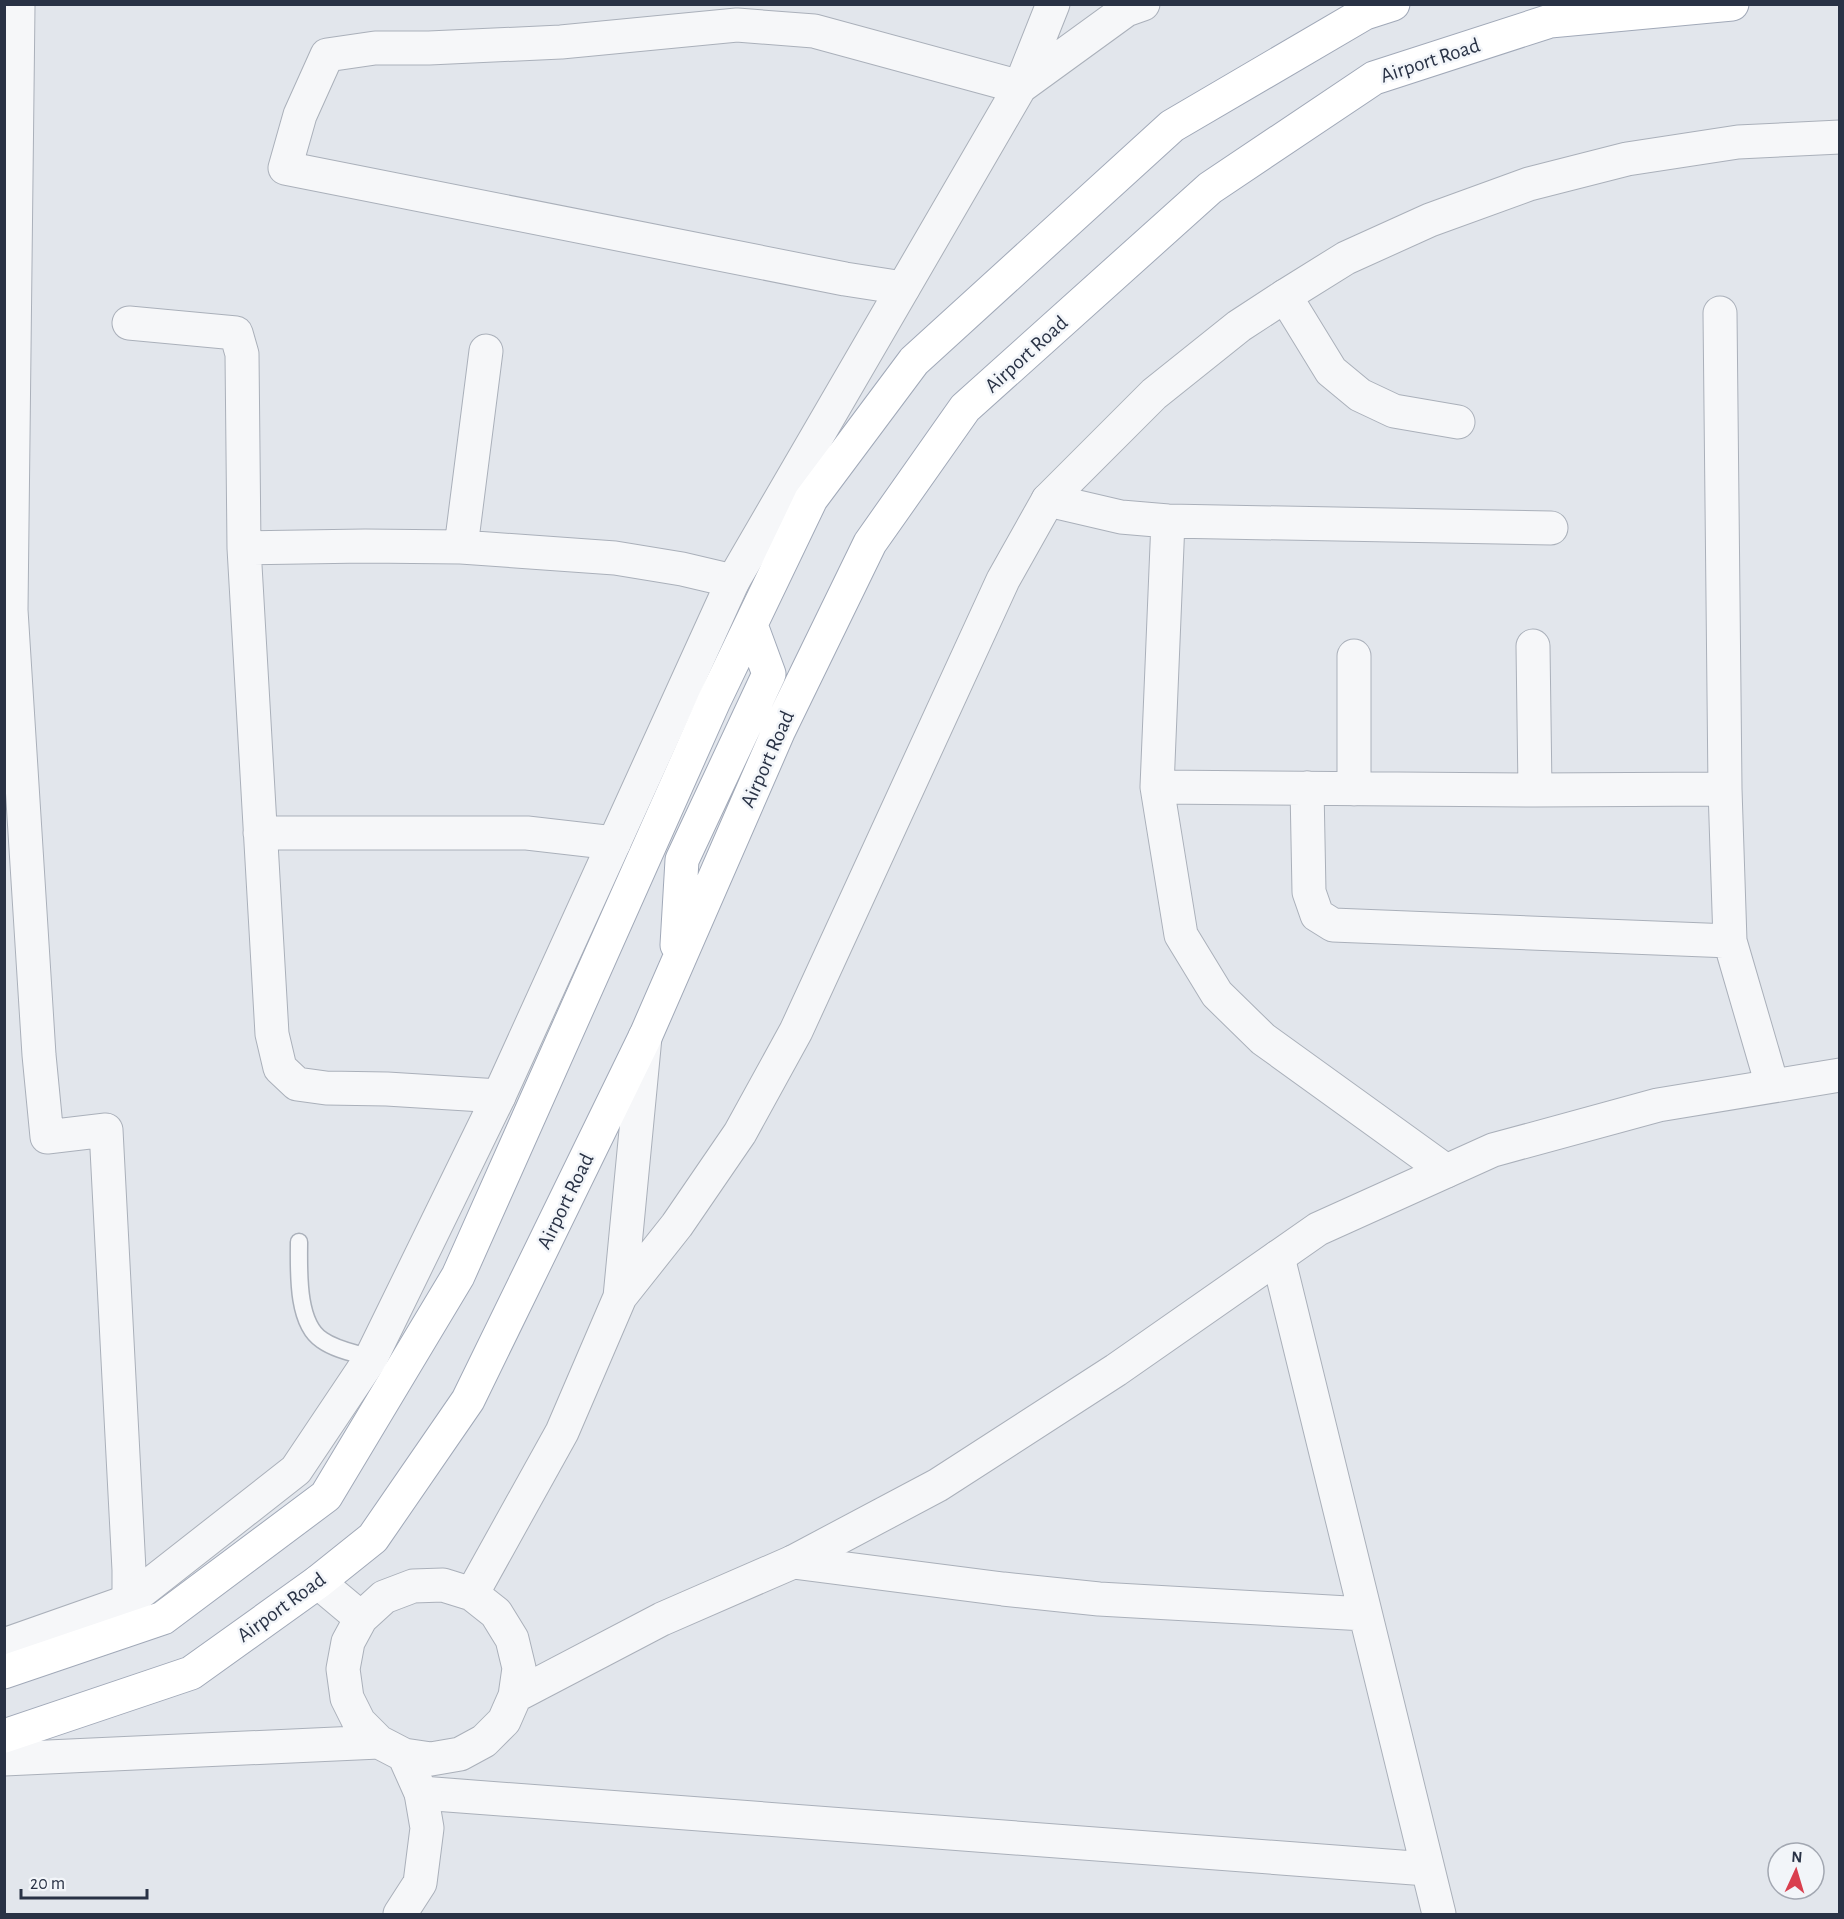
<svg xmlns="http://www.w3.org/2000/svg" width="1844" height="1919" font-family="'Alegreya Sans',sans-serif">
<style>
.lines{fill:none;stroke-linecap:round;stroke-linejoin:round}
.service-casing{stroke:#aab0ba;stroke-width:19}
.minor-casing{stroke:#aab0ba;stroke-width:35}
.tertiary-casing{stroke:#aab0ba;stroke-width:35}
.primary-casing{stroke:#a1a9b8;stroke-width:35}
.service{stroke:#f6f7f9;stroke-width:16}
.minor{stroke:#f6f7f9;stroke-width:33}
.tertiary{stroke:#f6f7f9;stroke-width:33}
.primary{stroke:#fff;stroke-width:33}
.labels{text-anchor:middle;stroke-width:5;stroke-linejoin:round;paint-order:stroke}
.street-label{font-size:21px;fill:#293245;stroke:#f2f5f9}
</style>
<rect width="100%" height="100%" fill="#e2e6ec"/>
<g class="lines">
<defs>
<path id="service" d="M299 1242C299 1269 296 1323 322 1340 336 1350 355 1353 371 1358"/>
<path id="minor" d="M4 6H18L11 610 39 1055 47 1137 106 1130 129 1570V1601
M903 288 845 279 285 168 300 115 327 55 375 48H429L561 42 737 25 814 31 1020 87
M1285 296 1331 371 1360 395 1394 411 1458 422
M1720 313 1725 789
M129 323 236 333 242 354 244 548 272 1034 280 1068 297 1084 326 1088 387 1089 499 1096
M1048 500 1121 517 1168 521 1551 528
M1168 521 1157 787 1181 935 1217 994 1263 1039 1446 1171
M461 547 486 351
M244 548 365 546 461 547 615 558 682 569 733 581
M1533 646 1535 790
M1157 787 1535 790 1725 789 1730 941 1772 1085
M1307 788 1309 892 1317 915 1333 925 1730 941
M1354 789V656
M260 833H527L614 843
M1278 1257 1439 1914
M793 1562 1003 1589 1099 1599 1365 1614
M421 1793 1427 1869"/>
<path id="tertiary" d="M1020 87 1126 10 1143 4
M620 1297 677 1225 740 1133 796 1031 1003 580 1048 500 1154 394 1239 326 1285 296 1346 258 1430 220 1529 184 1627 159 1738 142 1840 137
M318 1582 361 1618
M472 1594 562 1432 620 1297 645 1037
M4 1645 129 1601 296 1470 371 1358 499 1096 733 581 1020 87 1053 4
M515 1696 662 1619 793 1562 938 1485 1116 1370 1318 1229 1493 1150 1658 1105 1840 1075
M4 1759 379 1742
M400 1914 420 1883 427 1828 421 1793 404 1755 379 1742 359 1722 347 1698 343 1669 348 1642 361 1618 384 1597 413 1586 443 1585 472 1594 496 1613 512 1639 519 1668 515 1696 504 1721 484 1741 460 1754 431 1759 404 1755"/>
<path id="primary" d="M677 945 682 860 769 674 751 625
M4 1672 163 1618 326 1496 458 1276 714 701 811 499 914 361 1172 126 1365 13 1393 4
M4 1736 191 1673 318 1582 373 1538 468 1400 646 1035 779 730 870 543 965 408 1210 188 1374 78 1550 21 1732 4"/>
</defs>
<use href="#service" class="service-casing"/>
<use href="#minor" class="minor-casing"/>
<use href="#tertiary" class="tertiary-casing"/>
<use href="#primary" class="primary-casing"/>
<use href="#service" class="service"/>
<use href="#minor" class="minor"/>
<use href="#tertiary" class="tertiary"/>
<use href="#primary" class="primary"/>
</g>
<g class="labels">
<g class="street-label">
<text transform="translate(1430 60) rotate(-18)" y="7">Airport Road</text>
<text transform="translate(1026 354) rotate(-42)" y="7">Airport Road</text>
<text transform="translate(767 759) rotate(-66)" y="7">Airport Road</text>
<text transform="translate(565 1201) rotate(-64)" y="7">Airport Road</text>
<text transform="translate(281 1607) rotate(-36)" y="7">Airport Road</text>
</g>
</g>
<rect width="1844" height="1919" fill="none" stroke="#293245" stroke-width="12"/>
<g transform="translate(1796 1871) rotate(4)"><circle r="28" fill="#f2f5f9" stroke="#a2a7b1" stroke-width="1.5"/>
<path d="M0-4.5L10 22L0 15L-10 22Z" fill="#d93f4e"/>
<text y="-9" font-size="16" font-weight="bold" text-anchor="middle" fill="#293245">N</text>
</g>
<path d="M21 1889v9h126v-9" fill="none" stroke="#293245" stroke-width="3"/>
<text x="30" y="1889" font-size="18" fill="#293245" stroke="#f2f5f9" stroke-width="4.5" paint-order="stroke">20 m</text>
</svg>
